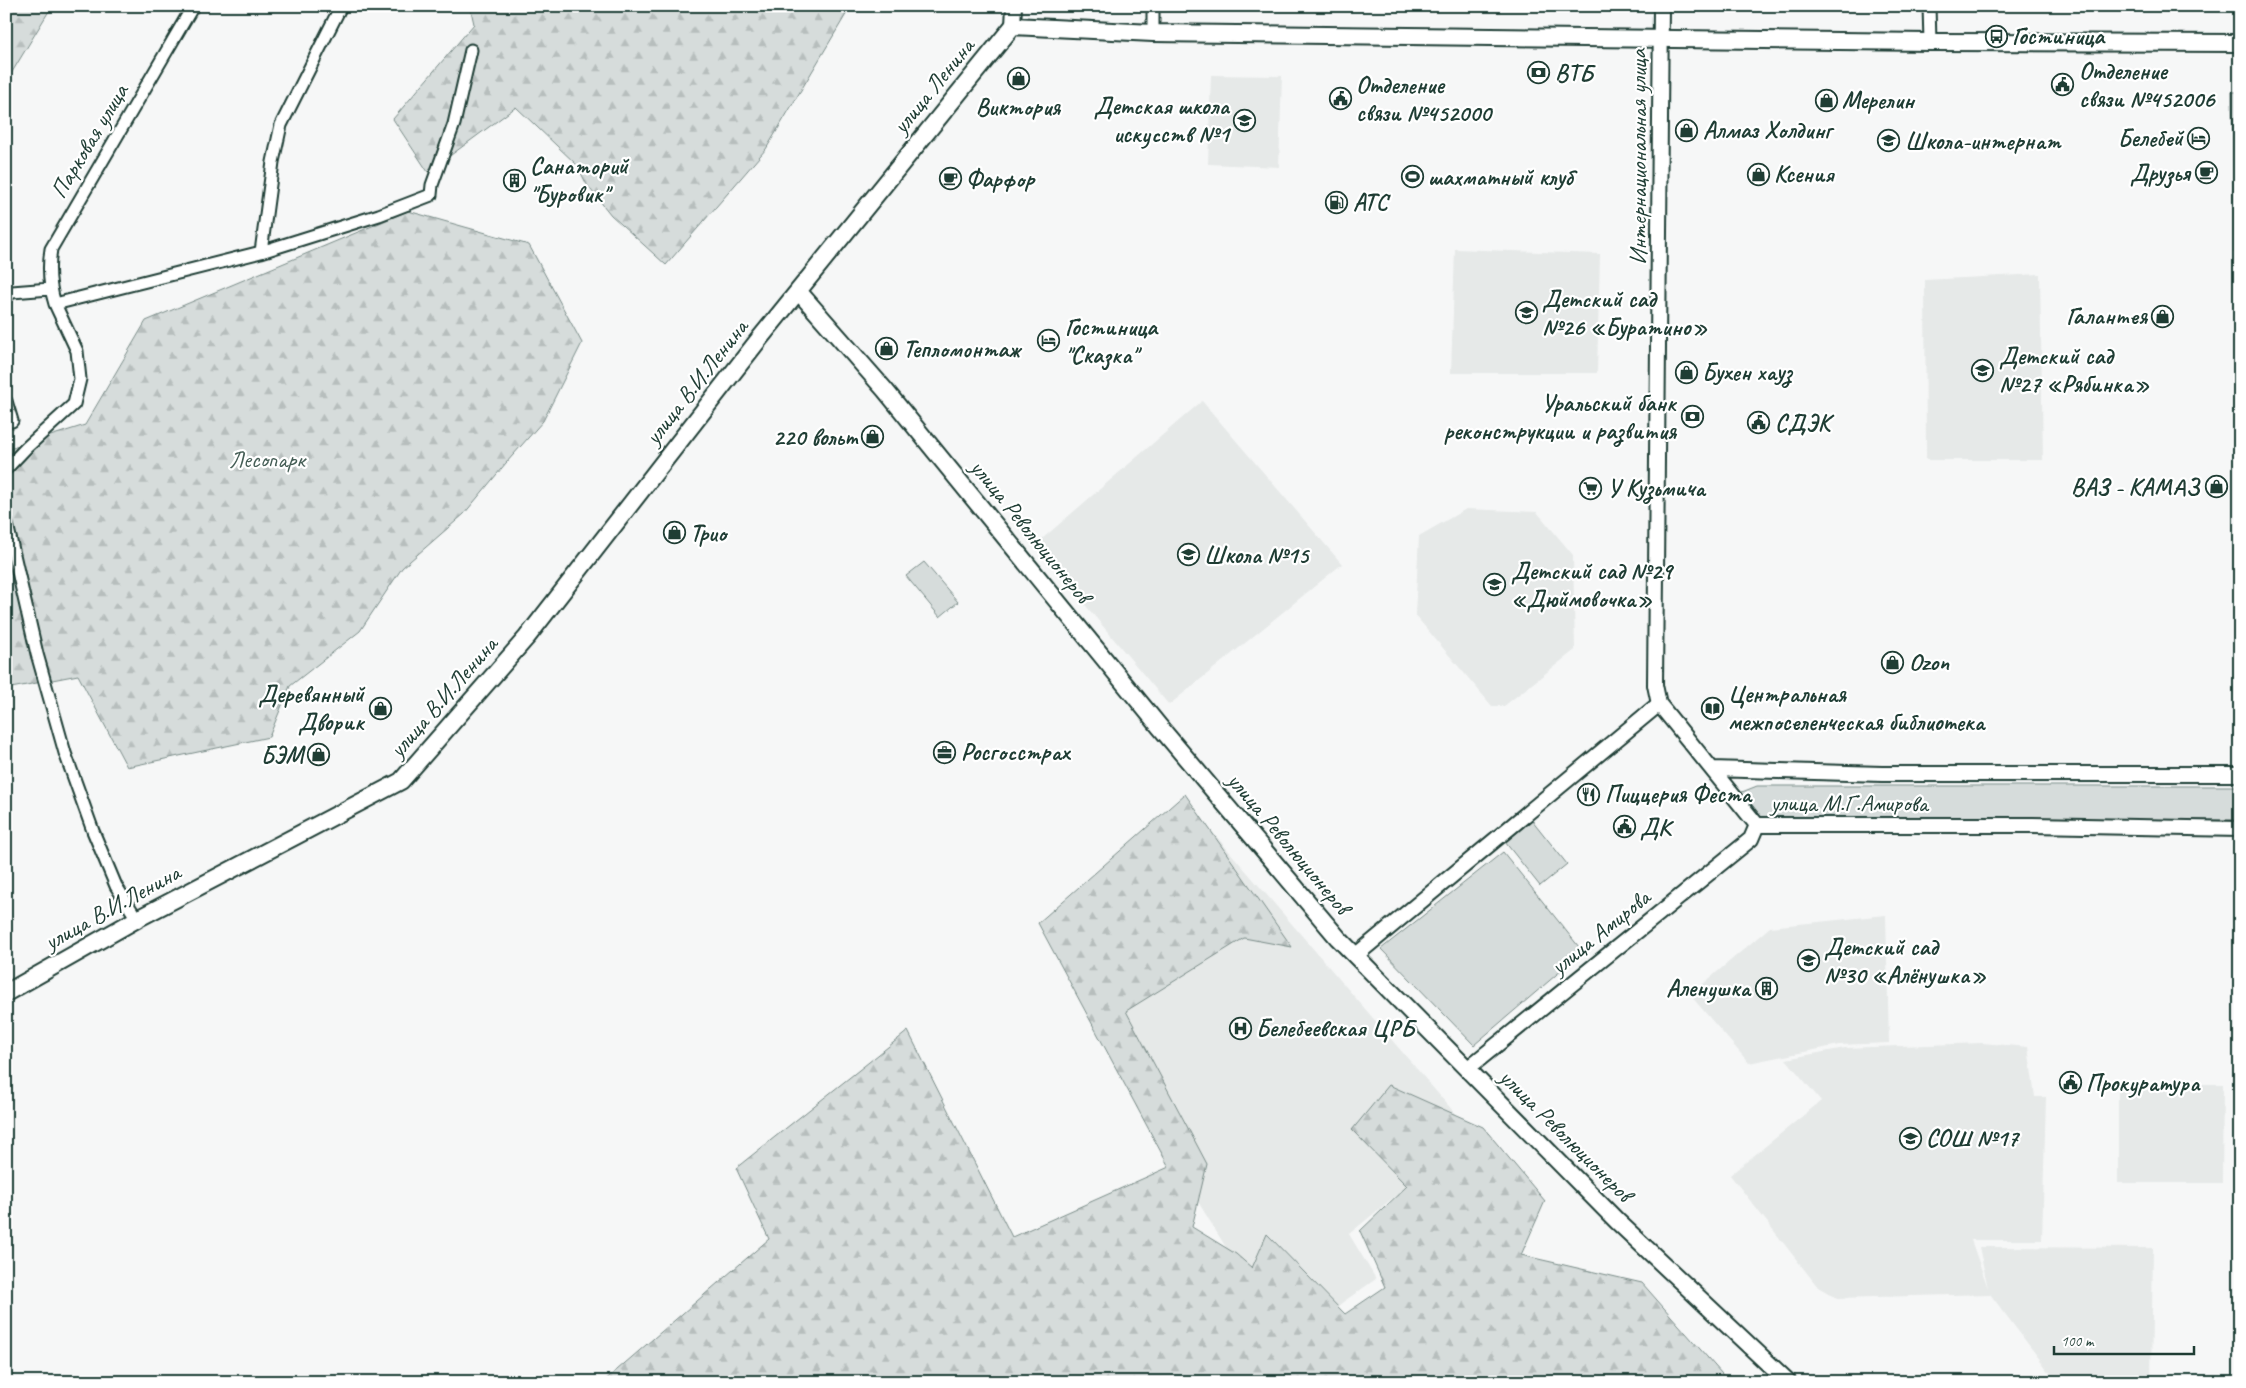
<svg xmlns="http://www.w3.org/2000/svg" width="2246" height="1388" font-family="Caveat,sans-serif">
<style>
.built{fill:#e6e9e8}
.green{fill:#d6dcdb;stroke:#7a8c88}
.forest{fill:url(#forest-firs);stroke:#7a8c88}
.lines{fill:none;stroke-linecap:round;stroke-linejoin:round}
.minor-casing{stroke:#1f3d34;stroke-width:15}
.tertiary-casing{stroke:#1f3d34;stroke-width:18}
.secondary-casing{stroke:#1f3d34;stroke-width:20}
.minor{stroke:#fff;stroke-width:11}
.tertiary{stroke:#fff;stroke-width:14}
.secondary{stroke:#fff;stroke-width:16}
.labels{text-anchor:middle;stroke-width:4.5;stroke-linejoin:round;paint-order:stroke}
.poi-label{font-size:24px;font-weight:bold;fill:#1f3d34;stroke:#fff;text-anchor:start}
.street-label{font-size:24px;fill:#1f3d34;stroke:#fff}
.park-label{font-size:24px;fill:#445d55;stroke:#fff}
</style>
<defs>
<pattern id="forest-firs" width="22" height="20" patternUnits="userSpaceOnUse" patternTransform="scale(1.25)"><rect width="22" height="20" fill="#d6dcdb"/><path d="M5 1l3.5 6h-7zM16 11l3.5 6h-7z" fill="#b7bebd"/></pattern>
</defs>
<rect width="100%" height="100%" fill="#f6f7f7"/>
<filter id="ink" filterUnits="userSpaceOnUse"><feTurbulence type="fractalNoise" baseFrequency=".02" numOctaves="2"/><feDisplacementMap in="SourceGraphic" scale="10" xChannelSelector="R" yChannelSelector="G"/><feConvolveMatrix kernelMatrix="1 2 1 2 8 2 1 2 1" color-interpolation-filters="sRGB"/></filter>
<g filter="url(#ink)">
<path class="built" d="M1211 75 1282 76 1279 167 1208 164Z
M1455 249 1600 254 1597 373H1451Z
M2040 274 2043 460H1926L1925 280Z
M1202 401 1342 564 1169 705 1035 545Z
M1466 509 1537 512 1573 555 1575 650 1504 706H1492L1415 615 1419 536Z
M1185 800 1472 1133 1349 1234 1376 1279 1343 1302 1287 1347 1189 1187 1041 922Z
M1886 915 1889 1043 1839 1045 1749 1063 1690 995 1770 927Z
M1982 1043 2028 1047 2035 1097H2046L2042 1240H1971L1988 1288 1979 1247 2153 1248 2151 1382H2057L1990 1294 1837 1298 1818 1287 1730 1175 1821 1101 1786 1059 1845 1048Z
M2118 1084H2223L2222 1183H2118Z"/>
<path class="green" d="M2232 92H2240V253H2234Z
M924 562 958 602 940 617 906 576Z
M1757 786H2240V820L1756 819 1742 807V792Z
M1532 820 1567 864 1540 886 1505 842Z
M1503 852 1583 952 1474 1045 1381 949Z"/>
<path class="forest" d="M6 6H52L6 82Z
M470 6H851L766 149 666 265 611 215 587 185 577 165 516 107 428 172 393 119 474 24Z
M408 211 529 245 582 343 543 421 506 463 464 514 402 568 360 631 290 686 269 737 127 767 78 675 6 689V450L85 425 146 321Z
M1185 794 1292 947 1244 938 1126 1011 1207 1164 1192 1227 1236 1254 1252 1268 1267 1234 1345 1314 1385 1287 1360 1231 1407 1186 1352 1130 1389 1085 1483 1127 1545 1201 1521 1255 1642 1283 1729 1382H603L769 1239 736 1168 908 1031 1012 1237 1169 1167 1038 923Z"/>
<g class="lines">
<defs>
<path id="minor" d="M1929 6 1930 42
M1153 33V6
M261 252 273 162 281 125 341 6
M6 297 12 292 50 289
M55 304C49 285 48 268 51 249L193 6
M6 401 12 421
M6 469 26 448 74 404 80 379 77 351 55 304 261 252 379 215 431 195 432 185 454 124 471 50
M6 520 37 654 65 753 93 831 116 886 137 919"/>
<path id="tertiary" d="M1661 6 1655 685 1659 704 1757 825
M1013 26 1014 6
M1712 769 1882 774H2240
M1757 825H2033L2240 829
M1355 956 1659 704
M1467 1069 1751 839 1757 825"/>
<path id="secondary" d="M799 292 885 390 1159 726 1338 938 1617 1221 1788 1382
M6 993 137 919 401 781 527 637 760 338 1013 26 1153 33 1930 42 2240 43"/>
</defs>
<use href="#minor" class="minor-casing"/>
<use href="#tertiary" class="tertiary-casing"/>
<use href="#secondary" class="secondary-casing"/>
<use href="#minor" class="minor"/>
<use href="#tertiary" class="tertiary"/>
<use href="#secondary" class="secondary"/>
</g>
</g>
<defs>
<symbol id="bus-ring" viewBox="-11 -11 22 22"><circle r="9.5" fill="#fff" stroke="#1f3d34" stroke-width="1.5"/><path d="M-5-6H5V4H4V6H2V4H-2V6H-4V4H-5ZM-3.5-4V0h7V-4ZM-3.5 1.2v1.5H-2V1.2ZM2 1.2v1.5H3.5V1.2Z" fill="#1f3d34"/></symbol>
<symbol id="bank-ring" viewBox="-11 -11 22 22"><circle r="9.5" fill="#fff" stroke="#1f3d34" stroke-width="1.5"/><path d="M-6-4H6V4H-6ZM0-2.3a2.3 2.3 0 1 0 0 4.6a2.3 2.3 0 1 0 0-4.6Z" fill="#1f3d34"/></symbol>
<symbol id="shop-ring" viewBox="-11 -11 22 22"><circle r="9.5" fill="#fff" stroke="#1f3d34" stroke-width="1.5"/><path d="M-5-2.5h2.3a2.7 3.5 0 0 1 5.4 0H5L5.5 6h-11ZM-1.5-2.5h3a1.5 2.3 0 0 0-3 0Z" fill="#1f3d34"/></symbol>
<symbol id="civic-ring" viewBox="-11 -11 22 22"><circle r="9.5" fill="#fff" stroke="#1f3d34" stroke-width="1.5"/><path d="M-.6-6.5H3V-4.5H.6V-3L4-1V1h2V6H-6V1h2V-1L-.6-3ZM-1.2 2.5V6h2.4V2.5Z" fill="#1f3d34"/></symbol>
<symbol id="school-ring" viewBox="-11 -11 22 22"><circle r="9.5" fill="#fff" stroke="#1f3d34" stroke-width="1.5"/><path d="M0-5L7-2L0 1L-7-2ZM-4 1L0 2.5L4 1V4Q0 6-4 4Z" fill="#1f3d34"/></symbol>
<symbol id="hotel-ring" viewBox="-11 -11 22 22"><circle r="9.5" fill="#fff" stroke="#1f3d34" stroke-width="1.5"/><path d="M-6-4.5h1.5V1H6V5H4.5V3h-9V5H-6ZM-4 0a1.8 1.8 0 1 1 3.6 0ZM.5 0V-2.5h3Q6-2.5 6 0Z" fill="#1f3d34"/></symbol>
<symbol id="cafe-ring" viewBox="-11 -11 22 22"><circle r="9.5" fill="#fff" stroke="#1f3d34" stroke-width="1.5"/><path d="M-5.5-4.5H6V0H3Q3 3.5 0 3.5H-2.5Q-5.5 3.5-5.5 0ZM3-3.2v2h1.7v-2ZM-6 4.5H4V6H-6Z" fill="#1f3d34"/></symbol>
<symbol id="stadium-ring" viewBox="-11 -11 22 22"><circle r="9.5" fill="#fff" stroke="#1f3d34" stroke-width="1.5"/><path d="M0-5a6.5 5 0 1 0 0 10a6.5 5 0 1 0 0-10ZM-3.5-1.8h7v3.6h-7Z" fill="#1f3d34"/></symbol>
<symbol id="building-ring" viewBox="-11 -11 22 22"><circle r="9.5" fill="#fff" stroke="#1f3d34" stroke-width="1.5"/><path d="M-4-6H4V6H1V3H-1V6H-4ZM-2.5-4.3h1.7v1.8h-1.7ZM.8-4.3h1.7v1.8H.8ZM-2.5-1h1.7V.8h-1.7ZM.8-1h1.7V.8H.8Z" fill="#1f3d34"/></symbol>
<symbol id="fuel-ring" viewBox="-11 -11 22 22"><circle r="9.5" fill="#fff" stroke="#1f3d34" stroke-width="1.5"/><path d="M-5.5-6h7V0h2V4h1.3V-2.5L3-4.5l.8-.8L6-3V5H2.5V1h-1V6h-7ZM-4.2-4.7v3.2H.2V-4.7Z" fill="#1f3d34"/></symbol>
<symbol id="supermarket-ring" viewBox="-11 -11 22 22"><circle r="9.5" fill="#fff" stroke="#1f3d34" stroke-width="1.5"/><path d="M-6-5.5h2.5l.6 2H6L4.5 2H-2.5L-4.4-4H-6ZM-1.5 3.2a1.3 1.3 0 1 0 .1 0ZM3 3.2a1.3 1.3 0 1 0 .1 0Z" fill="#1f3d34"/></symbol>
<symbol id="library-ring" viewBox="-11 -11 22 22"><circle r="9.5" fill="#fff" stroke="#1f3d34" stroke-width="1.5"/><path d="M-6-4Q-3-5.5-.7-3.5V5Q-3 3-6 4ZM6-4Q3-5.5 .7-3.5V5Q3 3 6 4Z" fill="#1f3d34"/></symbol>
<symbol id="office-ring" viewBox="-11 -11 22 22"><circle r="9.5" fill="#fff" stroke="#1f3d34" stroke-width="1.5"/><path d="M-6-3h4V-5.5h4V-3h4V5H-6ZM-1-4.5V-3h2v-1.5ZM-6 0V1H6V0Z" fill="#1f3d34"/></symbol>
<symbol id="restaurant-ring" viewBox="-11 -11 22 22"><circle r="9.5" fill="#fff" stroke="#1f3d34" stroke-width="1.5"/><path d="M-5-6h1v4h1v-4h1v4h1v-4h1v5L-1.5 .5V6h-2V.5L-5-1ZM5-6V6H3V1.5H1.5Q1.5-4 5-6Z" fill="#1f3d34"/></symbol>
<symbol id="hospital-ring" viewBox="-11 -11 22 22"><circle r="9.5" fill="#fff" stroke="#1f3d34" stroke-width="1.5"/><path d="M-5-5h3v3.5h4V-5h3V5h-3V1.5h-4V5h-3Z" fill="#1f3d34"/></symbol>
</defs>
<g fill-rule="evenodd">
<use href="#bus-ring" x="1984" y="24" width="25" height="25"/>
<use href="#bank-ring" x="1526" y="60" width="25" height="25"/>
<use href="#shop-ring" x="1006" y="66" width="25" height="25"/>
<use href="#civic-ring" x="2050" y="72" width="25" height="25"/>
<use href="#civic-ring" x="1328" y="86" width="25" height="25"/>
<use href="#shop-ring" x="1814" y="88" width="25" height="25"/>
<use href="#school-ring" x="1232" y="108" width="25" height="25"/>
<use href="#shop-ring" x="1674" y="118" width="25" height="25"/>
<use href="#hotel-ring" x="2186" y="126" width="25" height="25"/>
<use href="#school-ring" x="1876" y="128" width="25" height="25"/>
<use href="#cafe-ring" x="2194" y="160" width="25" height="25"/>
<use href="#shop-ring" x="1746" y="162" width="25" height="25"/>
<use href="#stadium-ring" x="1400" y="164" width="25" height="25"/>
<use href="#cafe-ring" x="938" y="166" width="25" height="25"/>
<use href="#building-ring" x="502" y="168" width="25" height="25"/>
<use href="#fuel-ring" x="1324" y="190" width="25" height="25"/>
<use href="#school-ring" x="1514" y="300" width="25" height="25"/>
<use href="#shop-ring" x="2150" y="304" width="25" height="25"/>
<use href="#hotel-ring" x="1036" y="328" width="25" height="25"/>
<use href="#shop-ring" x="874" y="336" width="25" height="25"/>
<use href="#school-ring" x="1970" y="358" width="25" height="25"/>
<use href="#shop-ring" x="1674" y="360" width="25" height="25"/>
<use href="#bank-ring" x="1680" y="404" width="25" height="25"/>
<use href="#civic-ring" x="1746" y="410" width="25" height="25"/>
<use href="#shop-ring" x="860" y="424" width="25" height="25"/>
<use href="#shop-ring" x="2204" y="474" width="25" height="25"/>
<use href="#supermarket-ring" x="1578" y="476" width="25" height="25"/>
<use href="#shop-ring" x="662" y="520" width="25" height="25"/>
<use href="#school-ring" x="1176" y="542" width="25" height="25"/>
<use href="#school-ring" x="1482" y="572" width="25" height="25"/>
<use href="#shop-ring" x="1880" y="650" width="25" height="25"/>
<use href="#shop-ring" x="368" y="696" width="25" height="25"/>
<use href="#library-ring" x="1700" y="696" width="25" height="25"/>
<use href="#office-ring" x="932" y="740" width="25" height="25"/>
<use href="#shop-ring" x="306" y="742" width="25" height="25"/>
<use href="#restaurant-ring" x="1576" y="782" width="25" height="25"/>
<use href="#civic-ring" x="1612" y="814" width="25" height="25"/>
<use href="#school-ring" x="1796" y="948" width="25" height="25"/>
<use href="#building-ring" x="1754" y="976" width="25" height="25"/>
<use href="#hospital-ring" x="1228" y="1016" width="25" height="25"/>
<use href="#civic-ring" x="2058" y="1070" width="25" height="25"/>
<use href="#school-ring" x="1898" y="1126" width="25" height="25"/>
</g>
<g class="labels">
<g class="poi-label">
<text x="2012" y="44">Гостиница</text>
<text x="2079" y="79">Отделение<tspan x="2079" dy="28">связи №452006</tspan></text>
<text x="1555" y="81">ВТБ</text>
<text x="1356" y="93">Отделение<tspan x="1356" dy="28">связи №452000</tspan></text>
<text x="1842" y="108">Мерелин</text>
<text x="1229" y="114" text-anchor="end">Детская школа<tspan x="1229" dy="28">искусств №1</tspan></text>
<text x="1018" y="115" text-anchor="middle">Виктория</text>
<text x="1703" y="138">Алмаз Холдинг</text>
<text x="2183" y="146" text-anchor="end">Белебей</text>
<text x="1905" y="149">Школа-интернат</text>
<text x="530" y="174">Санаторий<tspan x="530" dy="28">"Буровик"</tspan></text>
<text x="2190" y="181" text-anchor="end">Друзья</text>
<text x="1774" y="182">Ксения</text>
<text x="1428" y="185">шахматный клуб</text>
<text x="966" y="187">Фарфор</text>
<text x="1353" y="210">АТС</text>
<text x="1542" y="307">Детский сад<tspan x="1542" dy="28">№26 «Буратино»</tspan></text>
<text x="2147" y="324" text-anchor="end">Галантея</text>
<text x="1065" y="335">Гостиница<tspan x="1065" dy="28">"Сказка"</tspan></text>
<text x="903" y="357">Тепломонтаж</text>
<text x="1999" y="364">Детский сад<tspan x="1999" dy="28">№27 «Рябинка»</tspan></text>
<text x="1702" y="380">Бухен хауз</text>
<text x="1676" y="411" text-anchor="end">Уральский банк<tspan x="1676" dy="28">реконструкции и развития</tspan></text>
<text x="1775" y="431">СДЭК</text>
<text x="857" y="445" text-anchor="end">220 вольт</text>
<text x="2200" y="495" text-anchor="end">ВАЗ - КАМАЗ</text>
<text x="1607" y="496">У Кузьмича</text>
<text x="690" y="541">Трио</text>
<text x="1204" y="563">Школа №15</text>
<text x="1511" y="579">Детский сад №29<tspan x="1511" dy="28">«Дюймовочка»</tspan></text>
<text x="1909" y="670">Ozon</text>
<text x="364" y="702" text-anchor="end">Деревянный<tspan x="364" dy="28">Дворик</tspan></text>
<text x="1728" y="702">Центральная<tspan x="1728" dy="28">межпоселенческая библиотека</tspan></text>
<text x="961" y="760">Росгосстрах</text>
<text x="303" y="763" text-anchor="end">БЭМ</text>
<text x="1605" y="802">Пиццерия Феста</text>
<text x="1640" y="835">ДК</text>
<text x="1824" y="955">Детский сад<tspan x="1824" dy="28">№30 «Алёнушка»</tspan></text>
<text x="1750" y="996" text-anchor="end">Аленушка</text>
<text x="1256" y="1036">Белебеевская ЦРБ</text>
<text x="2086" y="1091">Прокуратура</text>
<text x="1926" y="1146">СОШ №17</text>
</g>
<g class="street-label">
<text transform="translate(933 86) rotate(-51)" y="8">улица Ленина</text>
<text transform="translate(89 141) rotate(-59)" y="8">Парковая улица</text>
<text transform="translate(1638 157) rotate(-90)" y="8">Интернациональная улица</text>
<text transform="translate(696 382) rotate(-52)" y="8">улица В.И.Ленина</text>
<text transform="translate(1031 531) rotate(51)" y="8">улица Революционеров</text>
<text transform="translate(443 697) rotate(-49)" y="8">улица В.И.Ленина</text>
<text x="1849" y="811">улица М.Г.Амирова</text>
<text transform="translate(1289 843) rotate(50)" y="8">улица Революционеров</text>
<text transform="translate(112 907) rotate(-29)" y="8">улица В.И.Ленина</text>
<text transform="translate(1600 932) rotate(-39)" y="8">улица Амирова</text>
<text transform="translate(1566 1135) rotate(45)" y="8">улица Революционеров</text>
</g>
<g class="park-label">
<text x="267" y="467">Лесопарк</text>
</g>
</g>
<rect width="2246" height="1388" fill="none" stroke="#fff" stroke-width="25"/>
<rect x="12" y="12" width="2221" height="1363" fill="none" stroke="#1f3d34" stroke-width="2" filter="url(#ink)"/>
<path d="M2054 1346v8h140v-8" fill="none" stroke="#1f3d34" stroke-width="2.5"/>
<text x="2061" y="1346" font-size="15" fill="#1f3d34" stroke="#ffffff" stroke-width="4" paint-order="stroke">100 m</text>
</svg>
